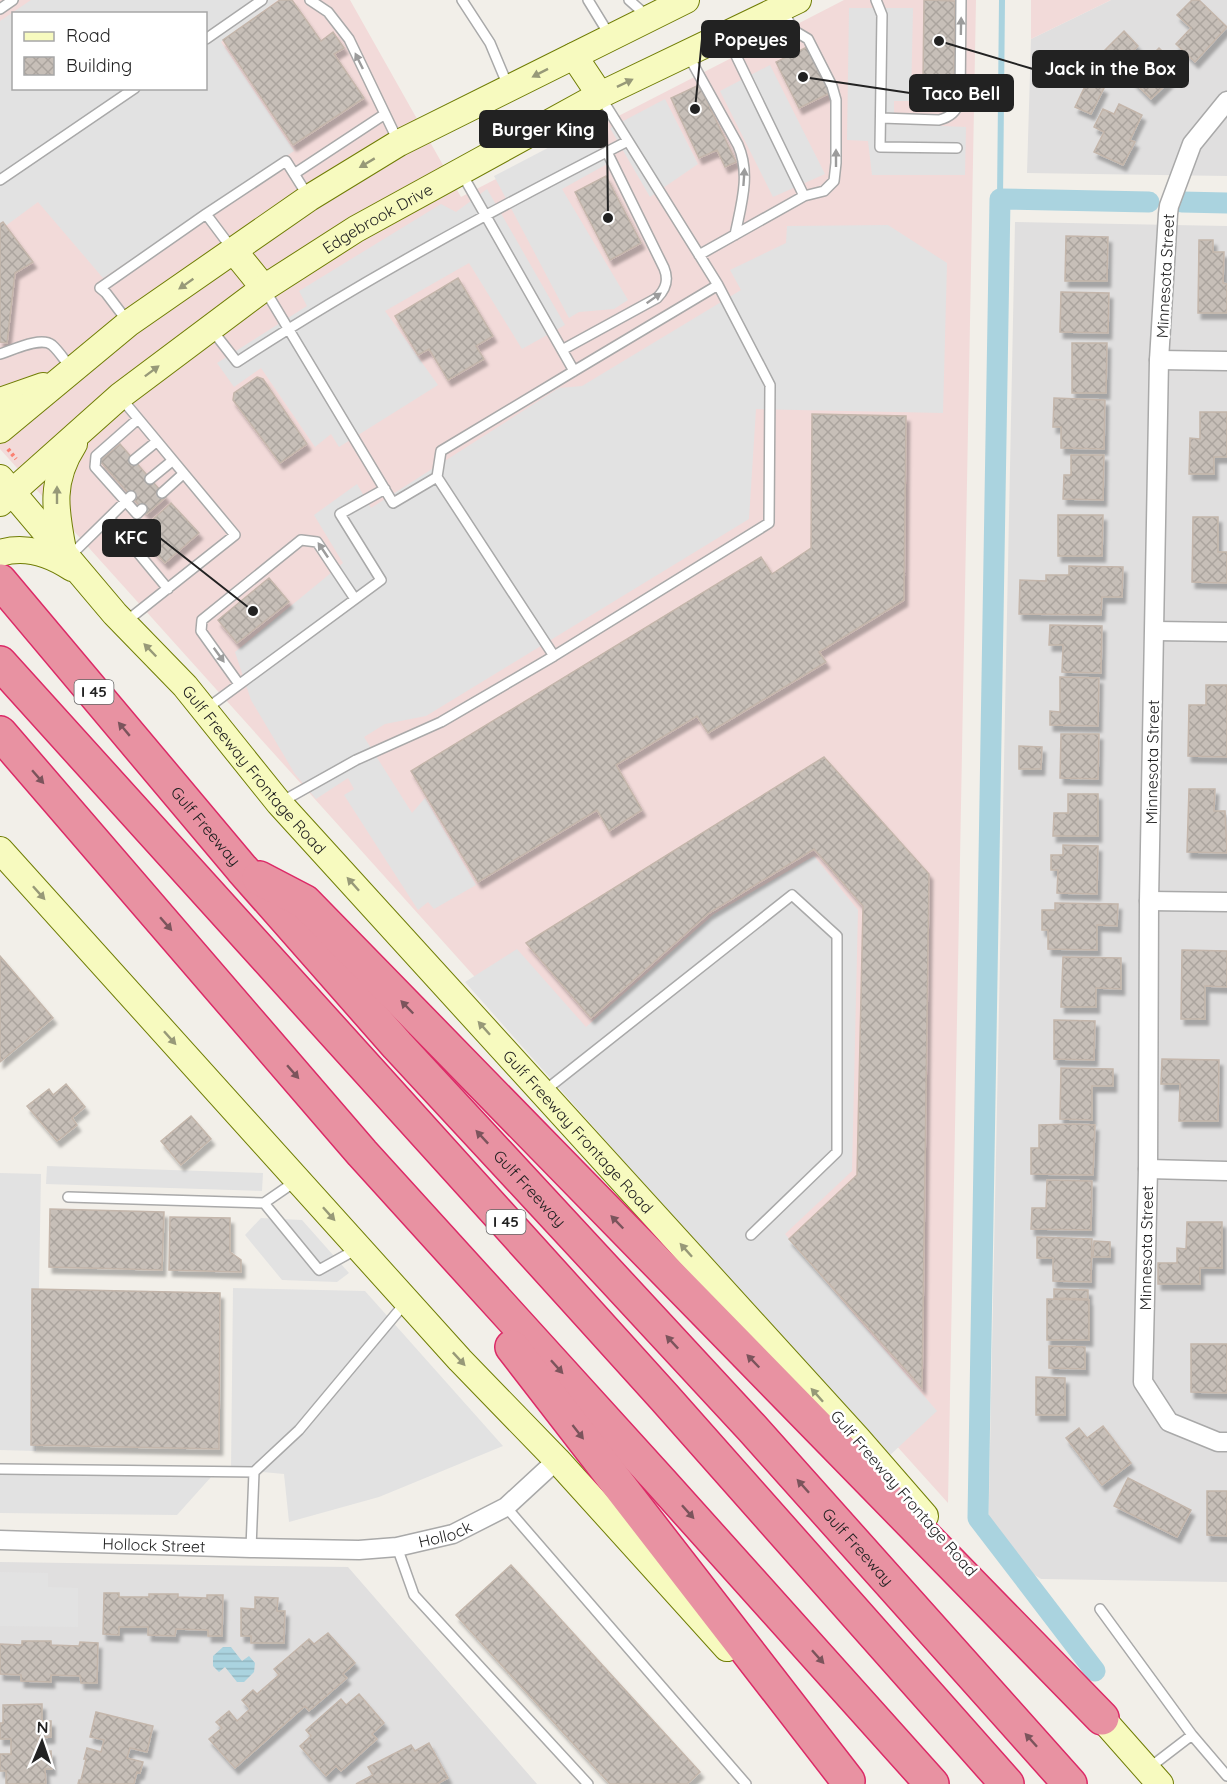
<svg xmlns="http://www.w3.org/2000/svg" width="1227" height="1784" font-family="Quicksand,sans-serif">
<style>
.residential{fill:#e0dfdf}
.commercial{fill:#f2dad9;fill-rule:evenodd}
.parking{fill:#e2e2e2;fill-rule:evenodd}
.water{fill:url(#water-rules)}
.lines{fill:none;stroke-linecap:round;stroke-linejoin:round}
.stream{stroke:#aad3df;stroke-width:6}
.canal{stroke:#aad3df;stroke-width:21}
.building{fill:url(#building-cross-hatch);stroke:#c4b6ab;stroke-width:1.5;filter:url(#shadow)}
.lane-casing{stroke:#a9a9a9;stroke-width:12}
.street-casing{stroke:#a9a9a9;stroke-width:21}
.secondary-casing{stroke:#707d05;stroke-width:28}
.highway-casing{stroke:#dc2a67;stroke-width:36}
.path{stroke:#fa8072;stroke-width:4;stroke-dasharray:3 3;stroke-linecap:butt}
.lane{stroke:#fff;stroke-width:9}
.street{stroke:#fff;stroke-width:18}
.secondary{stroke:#f7fabf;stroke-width:26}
.highway{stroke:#e892a2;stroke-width:33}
.oneway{fill:#9c9c9c}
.oneway2{fill:#979978}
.oneway3{fill:#7b545c}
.labels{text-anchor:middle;stroke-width:5;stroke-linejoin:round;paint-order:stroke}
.shield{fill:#fff;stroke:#646464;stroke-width:1.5}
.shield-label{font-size:15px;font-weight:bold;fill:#222}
.street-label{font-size:16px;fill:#222;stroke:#fff}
.leader{fill:none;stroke:#222;stroke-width:2}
.callout-dot{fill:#222;stroke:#fff;stroke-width:2}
.callout{fill:#222;stroke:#222;stroke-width:2}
.callout-label{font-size:18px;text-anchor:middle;font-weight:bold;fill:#fff}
</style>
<defs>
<pattern id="water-rules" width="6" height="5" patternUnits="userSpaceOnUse" patternTransform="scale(1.5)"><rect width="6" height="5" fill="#aad3df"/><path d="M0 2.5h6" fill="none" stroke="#92b5bf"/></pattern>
<pattern id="building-cross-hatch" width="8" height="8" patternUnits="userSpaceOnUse" patternTransform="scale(1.5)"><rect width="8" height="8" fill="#c7bfb8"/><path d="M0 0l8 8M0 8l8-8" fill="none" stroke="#aba49e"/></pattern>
<filter id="shadow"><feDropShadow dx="3.5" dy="6" stdDeviation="1.5" flood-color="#0004"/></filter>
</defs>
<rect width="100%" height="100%" fill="#f2efe9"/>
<path class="residential" d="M1111 0H1227V176L1027 173 1031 39Z
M1015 222 1227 226V1582L1041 1579 988 1546Z
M0 1562 348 1567 537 1784H0Z"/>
<path class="commercial" d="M0 0H350L461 197 844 0H976L948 1503 0 449ZM14 14H206V88H14Z
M1031 0H1111L1031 39Z"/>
<path class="parking" d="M31 0H278L221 42 294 151 103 278 38 202 0 230V21ZM14 14H206V88H14Z
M849 8H913L911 101H894V124L966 127 965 175H872L868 141 847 140Z
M770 65 825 174 773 197 720 91Z
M665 99 698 164 650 197 610 128Z
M586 128 609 163 562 189 628 300 614 309 579 312 569 318 494 176Z
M487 189 565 325 522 349 469 263 385 311 438 385 339 447 331 434 315 447 261 368 234 387 217 363 307 306 299 291 441 204 456 212Z
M888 225 947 263 943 413 756 409 749 519 426 716 385 724 364 737 412 813 425 798 476 885 434 909 428 902 418 910 344 795 354 789 348 778 316 799 295 774 251 700 235 652 343 563 314 515 357 484 371 508 559 388 582 386 741 290 730 270 786 243 787 226Z
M814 856 858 910 852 1171 785 1234 937 1411 887 1458 465 982 517 949 586 1027 714 914Z
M47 1166 263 1173 262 1191 46 1184Z
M0 1173 41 1174 36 1451 0 1450Z
M261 1218 302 1220 349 1273 337 1282 282 1280 245 1235Z
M233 1288 365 1291 503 1446 379 1497 289 1522 284 1474 231 1469Z
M0 1474 212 1476 177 1515 0 1513Z
M0 1572 48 1573V1587L78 1588V1627L0 1626Z"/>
<path class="water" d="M223 1647H231L242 1661 249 1656 255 1663 254 1672 244 1682H237L225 1667 219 1672 213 1666V1656Z"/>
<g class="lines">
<path class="stream" d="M1000 199 1002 0"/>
<path class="canal" d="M1182 202 1227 203
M1095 1671 978 1518 1000 199 1149 202"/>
</g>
<path class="building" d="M280 0H292L321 41 333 32 344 48 334 54 364 98 293 145 223 40Z
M924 0 955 1 954 81H923Z
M1192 0H1199L1227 27 1195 62 1176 44 1191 28 1177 15Z
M1124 31 1138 46 1119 65 1105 50Z
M807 47 830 93 799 108 776 62Z
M1159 48 1181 70 1151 99 1120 68 1132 55 1142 65Z
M1088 80 1104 88 1091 114 1075 107Z
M699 85 736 162 725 167 717 150 699 158 671 98Z
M1119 104 1142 115 1130 140 1135 142 1123 165 1094 152 1104 132 1094 127 1103 109 1114 114Z
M606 176 641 243 610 260 575 192Z
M3 222 33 262 15 273 7 343 0 342V224Z
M1066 236 1108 237 1107 281H1065Z
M1199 240H1213V252H1224L1223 283 1227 284V313H1198Z
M458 278 493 336 476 346 484 359 448 380 429 349 418 355 395 316Z
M1061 292 1109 293 1108 333 1060 332Z
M1072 343H1107L1106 393H1072Z
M257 377 263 379 307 444 280 463 233 400 234 393Z
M1054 398 1105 400 1104 449 1061 448V427H1053Z
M1200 412H1227V457H1214V474H1189L1190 438 1200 439Z
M812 414 906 416 904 600 819 652 826 662 708 733 697 716 616 765 642 810 609 831 597 810 478 882 411 771 761 557 772 574 811 548Z
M120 444 166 497 147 514 100 461Z
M1071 455H1104L1103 500 1063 499 1064 475H1071Z
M171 503 199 533 165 563 138 533Z
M1058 515H1103L1102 556H1058Z
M1193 517H1218V552H1227V583L1192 582Z
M1069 566 1123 567 1122 597H1102L1101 615 1019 614 1020 580 1046 581V575H1069Z
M269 578 289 602 237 643 218 620Z
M1050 625 1102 626 1101 673 1062 672 1063 645H1049Z
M1060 677 1099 678 1098 726 1050 725V711L1060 712Z
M1206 685H1227V757L1188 756 1189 705H1206Z
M1061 734H1099L1098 779 1060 778Z
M1019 746 1042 747 1041 769H1019Z
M824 757 929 874 922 1388 789 1239 857 1175 863 906 814 849 709 913 591 1018 526 943Z
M1189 789H1215L1214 811H1225L1227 853 1187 852Z
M1068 794H1098V836H1053L1054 813H1068Z
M1063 845 1098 846 1097 894 1057 893 1058 870H1051V855H1063Z
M1055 903 1118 904 1117 926 1097 925V950L1048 949V930H1042V910H1055Z
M1182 950 1227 951V987L1205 986V1019H1181Z
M0 956 53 1018 0 1062Z
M1063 957 1121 958V989L1096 988V1007H1061Z
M1054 1020 1095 1021 1094 1060 1054 1059Z
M1162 1059 1219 1060 1218 1121H1179L1180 1084H1161Z
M1061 1068 1113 1069V1086H1092V1120L1060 1119Z
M66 1084 85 1107 72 1118 77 1125 57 1141 27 1106 49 1089 53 1095Z
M191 1116 211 1139 181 1165 161 1141Z
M1074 1124 1095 1125 1093 1175 1031 1174V1148H1039V1125Z
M1047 1180 1092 1181 1091 1230 1031 1229 1032 1208H1046Z
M50 1209 164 1212 162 1270 49 1267Z
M170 1217 230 1218V1252L241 1260V1272L169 1270Z
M1187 1222H1222V1268H1200V1284H1158V1263H1177V1248L1186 1249Z
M1037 1237 1092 1239 1091 1282 1053 1281V1258H1037Z
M1094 1241 1110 1242V1257H1093Z
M32 1289 220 1293 219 1449 31 1445Z
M1054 1289 1088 1290V1299L1054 1298Z
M1047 1299 1089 1300V1340H1047Z
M1191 1344H1227V1393L1191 1392Z
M1049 1346 1085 1347V1369L1049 1368Z
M1036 1377 1065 1378V1415H1036Z
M1103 1426 1131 1463 1102 1485 1066 1438 1079 1428 1087 1438Z
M1128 1478 1191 1510 1177 1537 1114 1506Z
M1207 1491H1227V1536L1207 1535Z
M511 1565 700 1772 687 1784H610L456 1615Z
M104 1593H119V1597H149V1594H178V1597L207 1598V1595H223L222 1636H208V1630L176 1629 175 1636 148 1635V1627H119V1635L103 1634Z
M255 1597 278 1598 277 1611H285L284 1643H251V1636H241V1608L255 1609Z
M328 1633 355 1663 343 1674 347 1678 309 1711 305 1706 235 1768 209 1739 222 1728 216 1722 229 1711 237 1721 250 1709 242 1700 253 1690 257 1694 279 1675 274 1669 309 1639 314 1644Z
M22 1641H51V1645L79 1646 80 1642 98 1643 97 1683H81L80 1676 51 1675V1682L21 1681V1675L0 1674V1644L22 1645Z
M359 1694 384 1723 372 1734 377 1739 341 1771 336 1766 326 1776 300 1746 311 1736 306 1730 341 1699 346 1705Z
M42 1704V1721H51V1737L38 1738V1752L51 1751 52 1769H45L46 1784H6V1771H0V1754H11V1739H0V1723H3V1705Z
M96 1712 153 1726 147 1752 130 1748 127 1758 143 1762 140 1773 137 1772 134 1784H78L79 1780H81L86 1759H84L87 1748 101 1752 104 1740 90 1737Z
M429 1743 448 1778 437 1784H356L373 1775 368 1767 411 1745 415 1751Z"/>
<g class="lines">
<defs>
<path id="lane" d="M310 0 328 12 349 39 398 141
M462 0 490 43 508 86
M588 0 610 36
M629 0 647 16
M876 0 882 15 880 147 957 148
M782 8 793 30 808 39 832 86 836 100V163L834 181 824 191 804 196
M0 9 13 0
M206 39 262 0
M688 55 738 145C751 174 741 205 735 235
M881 118 939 120C950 117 956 112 960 101L961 0
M294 174 385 114
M462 174 574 371 718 285
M0 180 135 88
M206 214 233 250
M699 255 804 196 727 37
M265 290 393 503 437 477 441 451 574 371
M128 322 106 293 100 288 206 214 286 161 308 196
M212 330 237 362C362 280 495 209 628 141
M562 350 657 298C666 289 669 280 664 268L607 152
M0 354C13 350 41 336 52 345 59 351 65 361 71 368
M121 398 235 535 124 623
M138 419 96 456 95 467 137 514 142 509
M134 460 156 442
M437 477 554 656
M150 479 172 461
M162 493 183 474
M110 519 168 589
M70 556 131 496
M239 684 201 631 202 620 301 540 317 542 355 599
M206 709 381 580 340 514 385 489
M281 802 356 760 441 722 554 656 769 523 770 385 718 285 600 96
M543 1092 792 895 837 936V1152L751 1235
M68 1197 264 1203 319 1270 357 1249
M264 1203 296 1181
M0 1469 254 1472
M506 1507 746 1784
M397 1547 414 1595 588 1784
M251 1548 254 1472 299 1430 406 1302
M1100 1609 1192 1735
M1149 1768 1192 1735 1227 1776"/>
<g id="street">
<path d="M1227 101 1192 144 1169 206 1168 214 1159 360 1149 901 1148 1169 1143 1382 1169 1422 1218 1442H1227"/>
<path d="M1159 360 1227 361"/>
<path d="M1155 631 1227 632"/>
<path d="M1149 901 1227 902"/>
<path d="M1148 1169 1227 1171"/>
<path id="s1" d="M0 1540 251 1548 359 1550 397 1547 453 1534 506 1507 557 1460"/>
</g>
<g id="secondary">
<path d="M574 56 600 95"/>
<path d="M234 251 264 288"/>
<path d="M0 401 43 386"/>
<path d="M0 430 129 323 309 198 399 143 686 0"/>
<path id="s2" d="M0 478 115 614 185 686 279 803 858 1439 925 1516"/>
<path id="s3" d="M0 503 120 396 264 288 356 229 600 95 798 0"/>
<path d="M63 550C55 509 50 481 74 444"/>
<path d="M0 553C25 545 51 554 72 568"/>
<path d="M0 850 460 1360 557 1460 727 1648"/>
<path d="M1091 1706 1160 1784"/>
</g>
<g id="highway">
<path id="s4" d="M0 581 242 869 397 1045 752 1428 1070 1784"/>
<path d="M0 663 664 1397 1007 1784"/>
<path d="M0 733 362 1153 661 1482 932 1784"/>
<path d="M259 878 305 902 1102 1718"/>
<path d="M512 1347 848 1781"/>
</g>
</defs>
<use href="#lane" class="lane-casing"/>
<use href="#street" class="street-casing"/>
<use href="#secondary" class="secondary-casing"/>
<use href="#highway" class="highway-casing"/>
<path class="path" d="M8 449 16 459"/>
<use href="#lane" class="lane"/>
<use href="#street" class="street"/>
<use href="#secondary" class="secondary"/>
<use href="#highway" class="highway"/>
</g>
<defs><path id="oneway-solid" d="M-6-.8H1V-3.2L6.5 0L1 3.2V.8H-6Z" transform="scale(1.5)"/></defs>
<g class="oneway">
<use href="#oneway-solid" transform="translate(961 26) rotate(-89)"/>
<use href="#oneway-solid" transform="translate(359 61) rotate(-116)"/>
<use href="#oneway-solid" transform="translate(836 158) rotate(-90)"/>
<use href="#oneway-solid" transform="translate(744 177) rotate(-86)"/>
<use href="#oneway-solid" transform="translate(654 298) rotate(-35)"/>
<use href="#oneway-solid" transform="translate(323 550) rotate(-124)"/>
<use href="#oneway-solid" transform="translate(219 655) rotate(54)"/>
</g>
<g class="oneway2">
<use href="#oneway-solid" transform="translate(540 73) rotate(153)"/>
<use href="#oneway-solid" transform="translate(625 83) rotate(-26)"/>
<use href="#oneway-solid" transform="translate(367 163) rotate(149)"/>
<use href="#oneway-solid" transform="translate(186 284) rotate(145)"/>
<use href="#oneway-solid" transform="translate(152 371) rotate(-37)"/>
<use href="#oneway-solid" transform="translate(57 495) rotate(-90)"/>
<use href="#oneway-solid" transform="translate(150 650) rotate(-134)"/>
<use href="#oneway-solid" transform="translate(353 884) rotate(-132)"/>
<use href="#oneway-solid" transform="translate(39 893) rotate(48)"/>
<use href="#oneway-solid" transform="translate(484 1028) rotate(-132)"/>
<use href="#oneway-solid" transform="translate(170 1038) rotate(48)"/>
<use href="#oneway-solid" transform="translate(329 1214) rotate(48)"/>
<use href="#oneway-solid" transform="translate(686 1250) rotate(-132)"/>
<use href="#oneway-solid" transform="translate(459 1359) rotate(47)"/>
<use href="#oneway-solid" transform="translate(817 1395) rotate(-132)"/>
</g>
<g class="oneway3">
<use href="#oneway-solid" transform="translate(124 729) rotate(-130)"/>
<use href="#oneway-solid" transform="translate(38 777) rotate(49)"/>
<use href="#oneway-solid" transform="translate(166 924) rotate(49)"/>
<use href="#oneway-solid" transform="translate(407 1007) rotate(-134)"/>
<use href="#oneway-solid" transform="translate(293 1072) rotate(49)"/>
<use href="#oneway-solid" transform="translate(482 1137) rotate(-133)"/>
<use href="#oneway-solid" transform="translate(617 1222) rotate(-134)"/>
<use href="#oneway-solid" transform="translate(672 1342) rotate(-133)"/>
<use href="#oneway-solid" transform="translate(753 1361) rotate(-134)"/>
<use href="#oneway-solid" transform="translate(557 1367) rotate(48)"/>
<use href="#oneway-solid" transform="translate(578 1432) rotate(52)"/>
<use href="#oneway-solid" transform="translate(803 1486) rotate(-132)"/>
<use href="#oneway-solid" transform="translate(688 1512) rotate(48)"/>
<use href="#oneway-solid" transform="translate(818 1657) rotate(48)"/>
<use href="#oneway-solid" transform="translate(1031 1740) rotate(-132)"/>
</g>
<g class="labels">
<g class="shield">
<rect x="74.5" y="680" width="39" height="24" rx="4.5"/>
<rect x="486.5" y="1210" width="39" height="24" rx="4.5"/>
</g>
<g class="shield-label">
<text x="94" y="697">I 45</text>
<text x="506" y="1227">I 45</text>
</g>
<g class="street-label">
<text dy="6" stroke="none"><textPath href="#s3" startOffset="474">Edgebrook Drive</textPath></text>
<text transform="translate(1165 276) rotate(-87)" y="6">Minnesota Street</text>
<text transform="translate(1152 762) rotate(-89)" y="6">Minnesota Street</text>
<text dy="6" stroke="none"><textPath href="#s2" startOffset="387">Gulf Freeway Frontage Road</textPath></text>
<text dy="6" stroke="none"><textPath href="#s4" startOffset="320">Gulf Freeway</textPath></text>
<text dy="6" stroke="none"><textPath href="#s2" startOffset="873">Gulf Freeway Frontage Road</textPath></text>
<text dy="6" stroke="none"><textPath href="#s4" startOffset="806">Gulf Freeway</textPath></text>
<text transform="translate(1146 1248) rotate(-89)" y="6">Minnesota Street</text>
<text transform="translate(904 1493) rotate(49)" y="6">Gulf Freeway Frontage Road</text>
<text dy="6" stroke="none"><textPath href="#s1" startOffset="447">Hollock</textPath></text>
<text dy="6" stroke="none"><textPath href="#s1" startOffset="154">Hollock Street</textPath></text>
<text dy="6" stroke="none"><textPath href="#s4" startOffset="1292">Gulf Freeway</textPath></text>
</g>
</g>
<path class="leader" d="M695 109L702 39M939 41L1033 69M803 77L910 93M608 218L607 129M253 611L160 538"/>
<g class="callout-dot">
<circle cx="695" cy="109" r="6"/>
<circle cx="939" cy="41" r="6"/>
<circle cx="803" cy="77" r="6"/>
<circle cx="608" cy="218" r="6"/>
<circle cx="253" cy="611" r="6"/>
</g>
<g class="callout">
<rect x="702" y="21" width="97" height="36" rx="6"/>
<rect x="1033" y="51" width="155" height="36" rx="6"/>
<rect x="910" y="75" width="103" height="36" rx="6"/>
<rect x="480" y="111" width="127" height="36" rx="6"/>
<rect x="103" y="520" width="57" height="36" rx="6"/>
</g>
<g class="callout-label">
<text x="751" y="46">Popeyes</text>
<text x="1110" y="75">Jack in the Box</text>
<text x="961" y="100">Taco Bell</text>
<text x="543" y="136">Burger King</text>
<text x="131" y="544">KFC</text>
</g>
<rect x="12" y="12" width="195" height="78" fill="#ffffff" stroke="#a7a7a7" stroke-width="1.5"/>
<rect x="24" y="32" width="30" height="9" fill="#f7fabf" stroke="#a7a7a7" stroke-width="1.5"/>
<text x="66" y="42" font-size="18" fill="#222222">Road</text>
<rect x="24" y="57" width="30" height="18" fill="url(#building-cross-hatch)" stroke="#a7a7a7" stroke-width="1.5"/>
<text x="66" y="72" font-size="18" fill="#222222">Building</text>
<g transform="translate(42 1742) rotate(2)" stroke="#ffffff" stroke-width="4.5" paint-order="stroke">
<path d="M0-4.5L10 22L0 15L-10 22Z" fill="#222222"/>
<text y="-9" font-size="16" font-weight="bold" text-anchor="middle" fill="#222222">N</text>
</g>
</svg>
